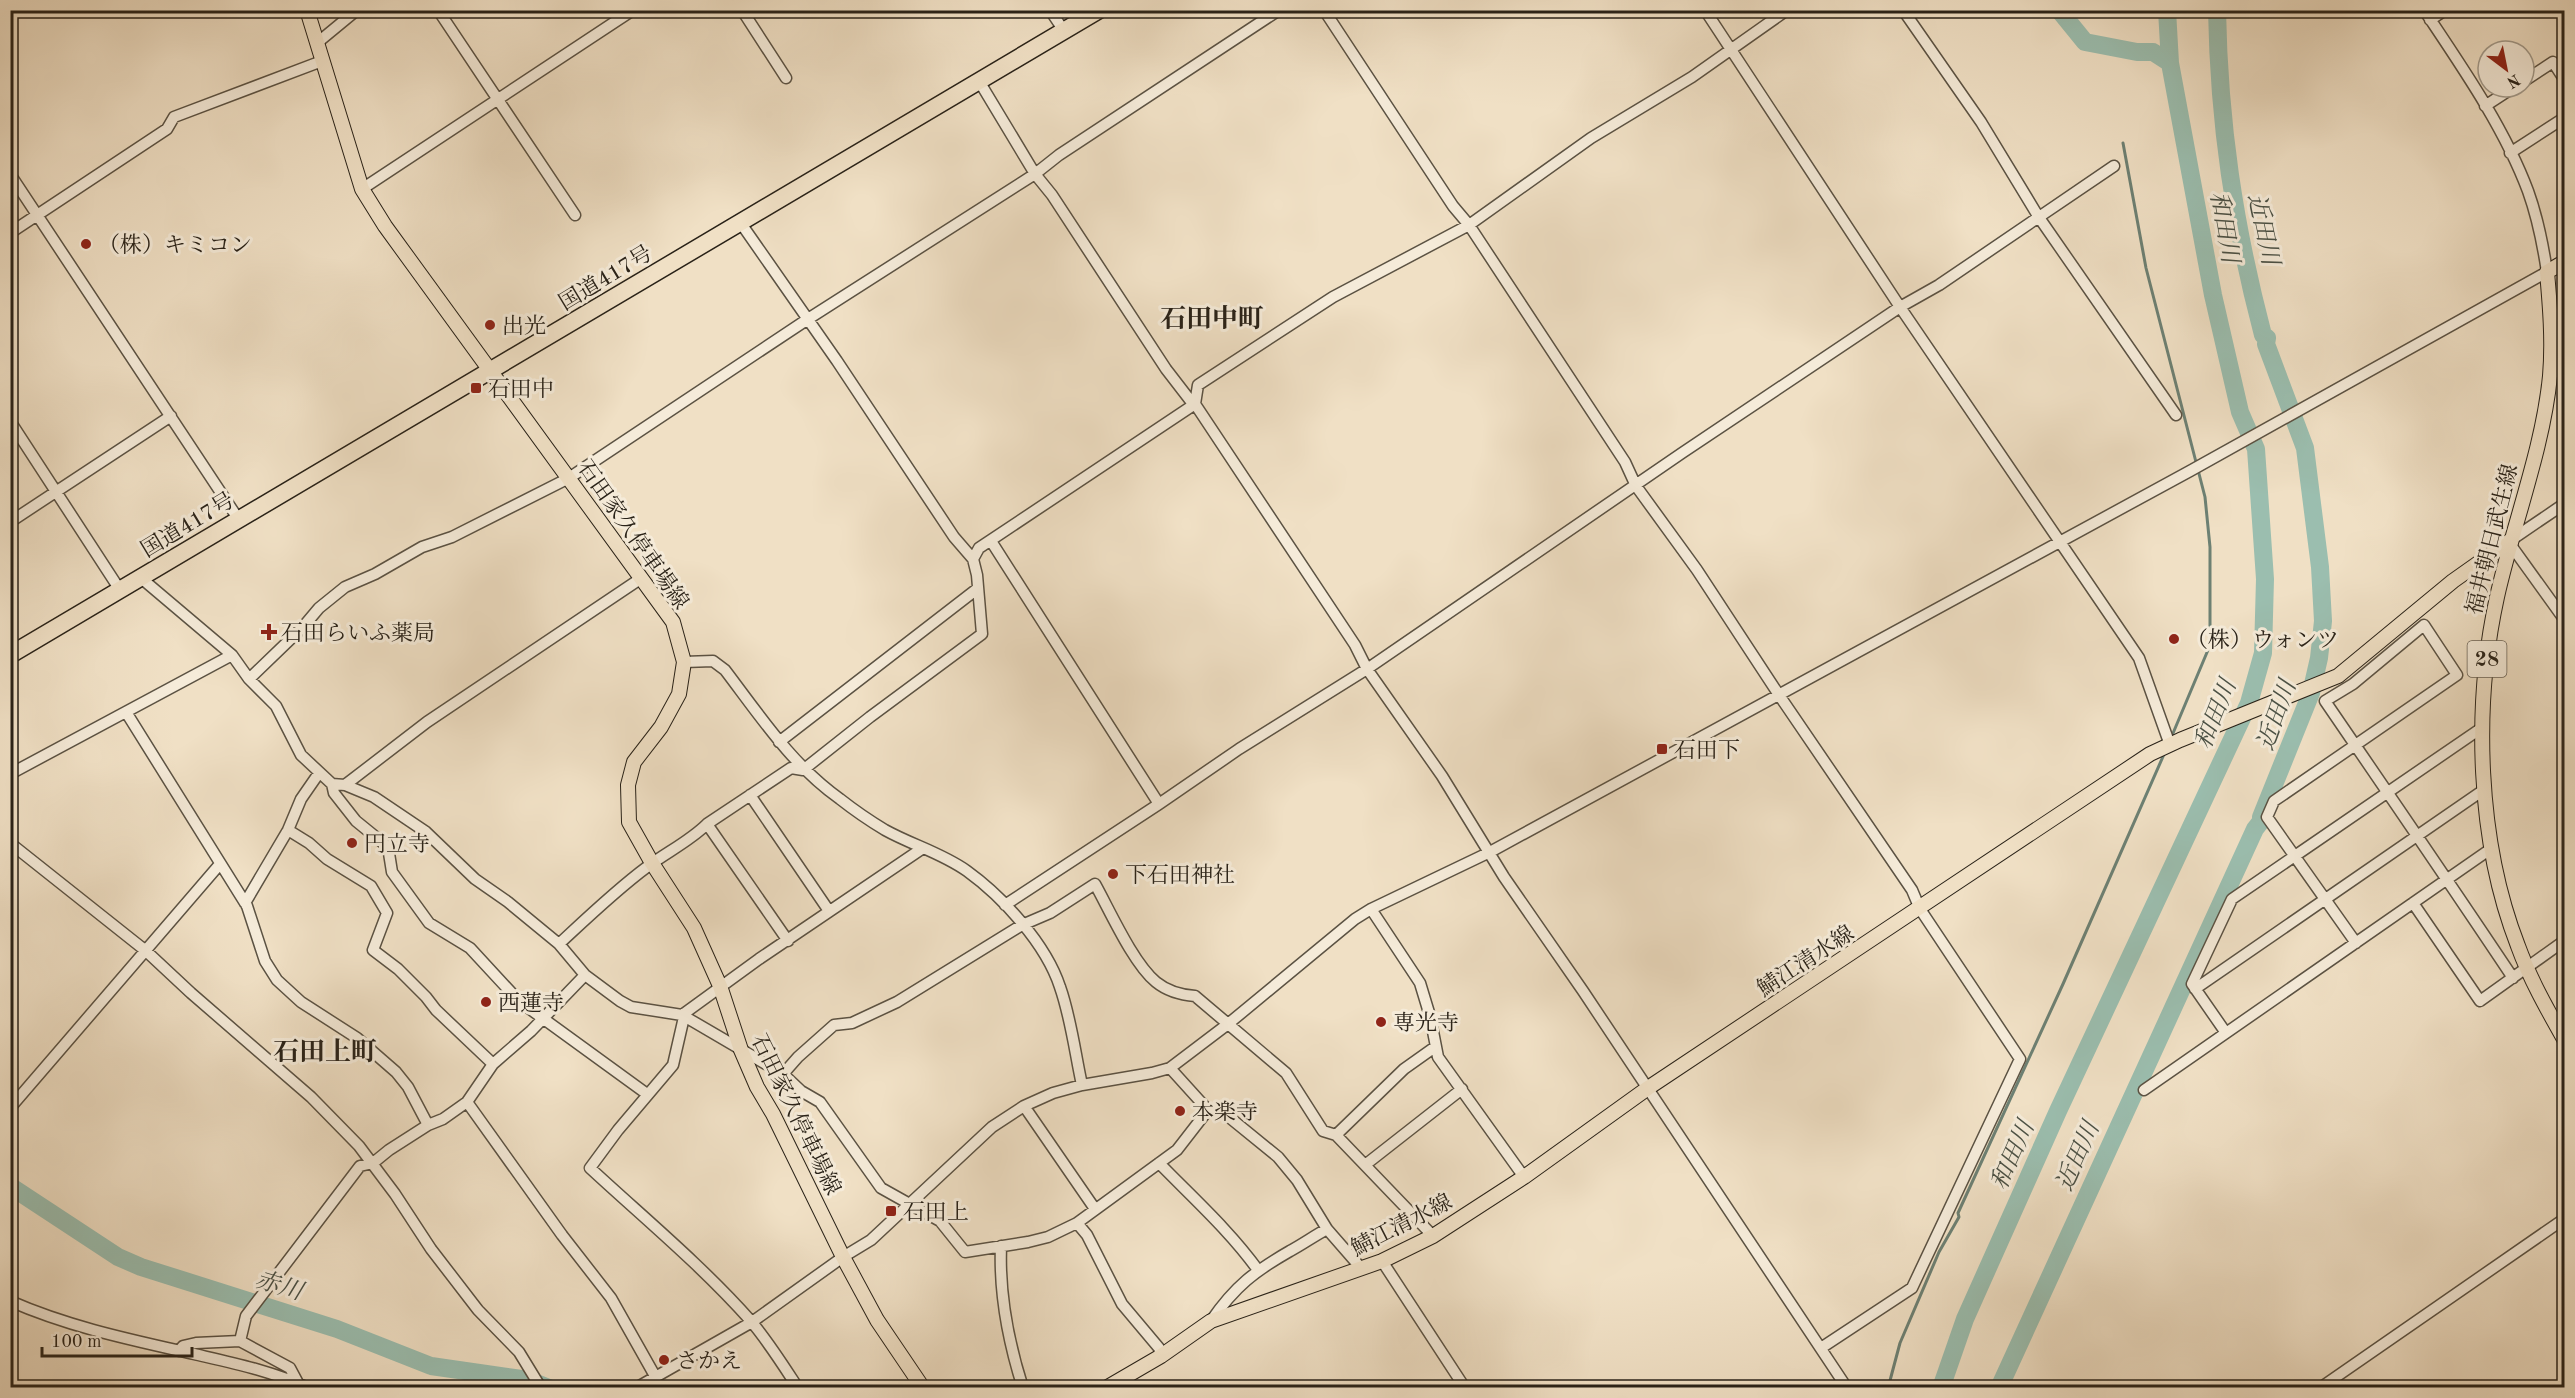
<svg xmlns="http://www.w3.org/2000/svg" width="2575" height="1398" font-family="'Old Standard TT','Noto Serif JP',serif">
<style>
.lines{fill:none;stroke-linecap:round;stroke-linejoin:round}
.stream{stroke:#6d8073;stroke-width:3}
.river{stroke:#9bbeaf;stroke-width:18}
.minor-casing{stroke:#5b5243;stroke-width:13}
.major-casing{stroke:#292218;stroke-width:16}
.highway-casing{stroke:#292218;stroke-width:19}
.minor{stroke:#f5ebd9;stroke-width:10}
.major{stroke:#f0e0c5;stroke-width:14}
.highway{stroke:#f0e0c5;stroke-width:16}
.poi-dot{fill:#8f2418;stroke:#f5ebd9;stroke-width:2}
.labels{text-anchor:middle;stroke-width:6;stroke-linejoin:round;paint-order:stroke}
.shield{fill:#f5ebd9;stroke:#665e52;stroke-width:1.5}
.shield-label{font-size:21px;font-weight:bold;fill:#292218}
.poi-label{font-size:22px;fill:#292218;stroke:#f5ebd9;text-anchor:start}
.street-label{font-size:22px;fill:#292218;stroke:#f5ebd9}
.water-label{font-size:24px;font-style:italic;fill:#4b5145;stroke:#f5ebd9}
.quarter-label{font-size:26px;font-weight:bold;fill:#292218;stroke:#f5ebd9}
</style>
<rect width="100%" height="100%" fill="#f0e0c5"/>
<filter id="stains"><feTurbulence type="fractalNoise" baseFrequency=".00333" numOctaves="4"/><feColorMatrix values="0 0 0 0 .2 0 0 0 0 .09 0 0 0 0 .02 0 0 0 .5 -.17"/></filter>
<radialGradient id="worn" r=".72"><stop offset=".6" stop-color="#630" stop-opacity="0"/><stop offset="1" stop-color="#630" stop-opacity=".3"/></radialGradient>
<g class="lines">
<path class="stream" d="M2123 143 2146 268 2205 497 2210 547V635L2208 650 2171 738
M1888 1388 1900 1343 1939 1252 1959 1217 1958 1213 2063 984 2165 752"/>
<path class="river" d="M2059 10 2085 42 2137 52H2153L2170 63
M10 1186 118 1257 141 1267 337 1329 431 1366 529 1380 549 1388
M1941 1388 1965 1319 2058 1111 2249 703 2263 653 2265 579 2256 449 2240 412 2213 295 2170 63 2167 10
M1999 1388 2255 829 2262 820 2261 817 2311 693 2319 658 2323 621 2320 567 2305 448 2266 344 2267 338 2263 335C2234 225 2219 124 2217 10"/>
<defs>
<path id="minor" d="M438 10 575 215
M742 10 786 78
M1050 10 1064 31
M1324 10 1453 206 1469 225 1625 462 1636 486 1697 570 1779 695 1912 890 1920 909 2020 1059 1912 1288 1821 1348
M1705 10 1900 307 2139 658 2170 745
M1787 10 1692 77 1591 138 1469 225 1333 297 1198 385 1195 404 1355 645 1367 669 1442 776 1504 877 1583 991 1847 1388
M1903 10 1981 122 2038 216 2176 415
M2430 20 2445 10
M317 43 357 10
M979 81 1035 174 1052 195 1166 369 1193 404
M2524 81 2553 62 2564 79
M2485 106 2514 87
M2510 153 2564 118
M10 174 239 520
M362 189 633 10
M10 233 167 129 174 117 322 61
M10 421 120 590
M10 522 171 416
M2511 540 2564 504
M991 541 1159 804
M2510 544 2564 619
M973 559 979 548 1195 404
M141 578 232 655 249 679 276 706 301 755 332 784 334 793 356 821 388 847 392 872 429 923 470 948 519 1001 647 1094
M684 662 713 661 725 670C760 716 792 765 840 799 854 810 870 821 885 830 912 845 942 853 967 871 1003 897 1046 944 1060 987 1071 1018 1075 1053 1082 1085
M249 679 303 627 319 608 345 587 375 574 422 547 452 537 569 478 808 319 1035 174 1059 155 1279 10
M126 712 247 906 265 961 277 980 301 1002 357 1038 396 1072 408 1087 428 1125
M779 742 977 589
M10 774 232 655
M332 784 345 785 374 797 426 832 475 879 508 902 559 944 585 975 620 1001 631 1007 682 1015 783 1074 801 1091 820 1102 881 1188 940 1221 965 1252 1028 1242 1048 1237 1077 1223 1177 1150 1208 1110
M345 785 427 722 640 579
M750 795 829 911
M707 824 788 941
M288 830 309 843 327 859 371 886 387 913 373 950 398 969 426 997 436 1010 493 1064
M10 843 146 951 191 993 311 1097 359 1146 395 1194 431 1249 478 1310 519 1352 541 1388
M245 903 288 830 301 799 319 773
M2413 903 2480 1001 2564 941
M1005 905 1159 804 1239 749 1367 669 1682 453 1900 307 1939 285 2114 166
M1371 909 1420 983 1430 1016 1438 1057 1524 1177
M2356 943 2267 817 2274 801 2457 675 2424 625 2353 684 2325 701C2388 793 2451 885 2513 978
M559 944C588 917 616 890 647 867 667 852 690 841 707 824L791 768 803 770 870 717 982 634 977 575 973 559 954 537 837 361 740 222
M2195 989 2485 789
M682 1015 759 959 923 848
M684 1017 673 1065 618 1130 590 1168C644 1218 701 1265 750 1320 768 1341 783 1365 798 1388
M2226 1033 2192 984 2232 899 2483 727
M1170 1068 1208 1110 1224 1113 1278 1157 1297 1180 1327 1229 1361 1268
M783 1074 798 1057 834 1025 852 1023 897 1002 1022 925 1050 913 1095 884C1110 911 1133 963 1156 982 1167 991 1182 995 1195 996L1286 1073 1323 1131 1336 1135 1433 1236
M2144 1090 2492 848
M467 1102 562 1235 611 1298 655 1376
M1024 1106 1095 1209
M10 1108 220 864
M1336 1135 1404 1069 1435 1047
M1159 1163C1193 1198 1229 1230 1258 1270
M1365 1165 1462 1089
M1077 1223 1087 1235 1122 1304 1159 1348 1161 1356
M1001 1246C999 1295 1008 1341 1023 1388
M1382 1261 1465 1388
M10 1301C69 1327 132 1340 194 1354 233 1363 272 1371 308 1388
M1211 1321C1235 1286 1255 1271 1290 1251 1303 1244 1314 1236 1327 1229
M240 1341 246 1316 360 1166 373 1163 389 1150 428 1125 443 1119 467 1102 493 1064 531 1031 585 975
M179 1351 183 1346 196 1343 240 1341 290 1368 298 1383
M636 1388 752 1322 843 1257 871 1240 992 1127 1024 1106 1053 1093 1082 1085 1152 1073 1170 1068 1228 1024 1355 919 1371 909 1490 852 2190 471 2547 272C2543 245 2537 216 2528 191 2504 127 2462 67 2424 10
M2320 1388 2564 1219"/>
<path id="major" d="M307 10 362 189 385 226 673 622 684 662 679 694 661 727 634 762 628 785 629 822 652 863 694 928 720 986 741 1050 757 1087 773 1114 843 1257 877 1320 923 1388
M2564 262 2547 272C2550 306 2553 341 2550 376 2543 449 2513 525 2497 597 2473 706 2477 841 2518 946 2530 979 2547 1009 2564 1039
M1106 1388 1161 1356 1211 1321 1382 1261 1433 1236 1524 1177 1648 1088 2150 754 2180 740 2338 676 2453 581 2511 540"/>
<path id="highway" d="M10 655 1099 10"/>
</defs>
<use href="#minor" class="minor-casing"/>
<use href="#major" class="major-casing"/>
<use href="#highway" class="highway-casing"/>
<use href="#minor" class="minor"/>
<use href="#major" class="major"/>
<use href="#highway" class="highway"/>
</g>
<g class="poi-dot">
<circle cx="86" cy="244" r="6"/>
<circle cx="490" cy="325" r="6"/>
<rect x="470" y="382" width="12" height="12" rx="3"/>
<path d="M266 623h6v6h6v6h-6v6h-6v-6h-6v-6h6z"/>
<circle cx="2174" cy="639" r="6"/>
<rect x="1656" y="743" width="12" height="12" rx="3"/>
<circle cx="352" cy="843" r="6"/>
<circle cx="1113" cy="874" r="6"/>
<circle cx="486" cy="1002" r="6"/>
<circle cx="1381" cy="1022" r="6"/>
<circle cx="1180" cy="1111" r="6"/>
<rect x="885" y="1205" width="12" height="12" rx="3"/>
<circle cx="664" cy="1360" r="6"/>
</g>
<g class="labels">
<rect class="shield" x="2467.5" y="641" width="39" height="36" rx="4.5"/>
<g class="shield-label">
<text x="2487" y="666">28</text>
</g>
<g class="poi-label">
<text x="98" y="252">（株）キミコン</text>
<text x="502" y="333">出光</text>
<text x="488" y="396">石田中</text>
<text x="281" y="640">石田らいふ薬局</text>
<text x="2186" y="647">（株）ウォンツ</text>
<text x="1674" y="757">石田下</text>
<text x="364" y="851">円立寺</text>
<text x="1125" y="882">下石田神社</text>
<text x="498" y="1010">西蓮寺</text>
<text x="1393" y="1030">専光寺</text>
<text x="1192" y="1119">本楽寺</text>
<text x="903" y="1219">石田上</text>
<text x="676" y="1368">さかえ</text>
</g>
<g class="street-label">
<text transform="translate(605 277) rotate(-31)" y="8">国道417号</text>
<text transform="translate(187 524) rotate(-31)" y="8">国道417号</text>
<text transform="translate(634 534) rotate(55)" y="8">石田家久停車場線</text>
<text transform="translate(2491 539) rotate(-76)" y="8">福井朝日武生線</text>
<text transform="translate(1805 960) rotate(-33)" y="8">鯖江清水線</text>
<text transform="translate(797 1114) rotate(64)" y="8">石田家久停車場線</text>
<text transform="translate(1401 1224) rotate(-27)" y="8">鯖江清水線</text>
</g>
<g class="water-label">
<text transform="translate(2225 227) rotate(80)" y="8">和田川</text>
<text transform="translate(2264 229) rotate(78)" y="8">近田川</text>
<text transform="translate(2215 714) rotate(-68)" y="8">和田川</text>
<text transform="translate(2276 715) rotate(-70)" y="8">近田川</text>
<text transform="translate(2012 1155) rotate(-66)" y="8">和田川</text>
<text transform="translate(2077 1156) rotate(-66)" y="8">近田川</text>
<text transform="translate(279 1285) rotate(17)" y="8">赤川</text>
</g>
<g class="quarter-label">
<text x="1212" y="327">石田中町</text>
<text x="325" y="1060">石田上町</text>
</g>
</g>
<rect width="2575" height="1398" fill="none" stroke="#f0e0c5" stroke-width="36"/>
<rect x="12" y="12" width="2551" height="1374" fill="none" stroke="#292218" stroke-width="3"/>
<rect x="18" y="18" width="2539" height="1362" fill="none" stroke="#292218" stroke-width="1.5"/>
<g transform="translate(2506 69) rotate(148)"><circle r="28" fill="#f5ebd9" stroke="#a39b8c" stroke-width="1.5"/>
<path d="M0-4.5L10 22L0 15L-10 22Z" fill="#8f2418"/>
<text y="-9" font-size="16" font-weight="bold" text-anchor="middle" fill="#292218">N</text>
</g>
<path d="M42 1347v9h150v-9" fill="none" stroke="#292218" stroke-width="3"/>
<text x="51" y="1347" font-size="18" fill="#292218" stroke="#f5ebd9" stroke-width="4.5" paint-order="stroke">100 m</text>
<rect width="100%" height="100%" filter="url(#stains)"/>
<rect width="100%" height="100%" fill="url(#worn)"/>
</svg>
